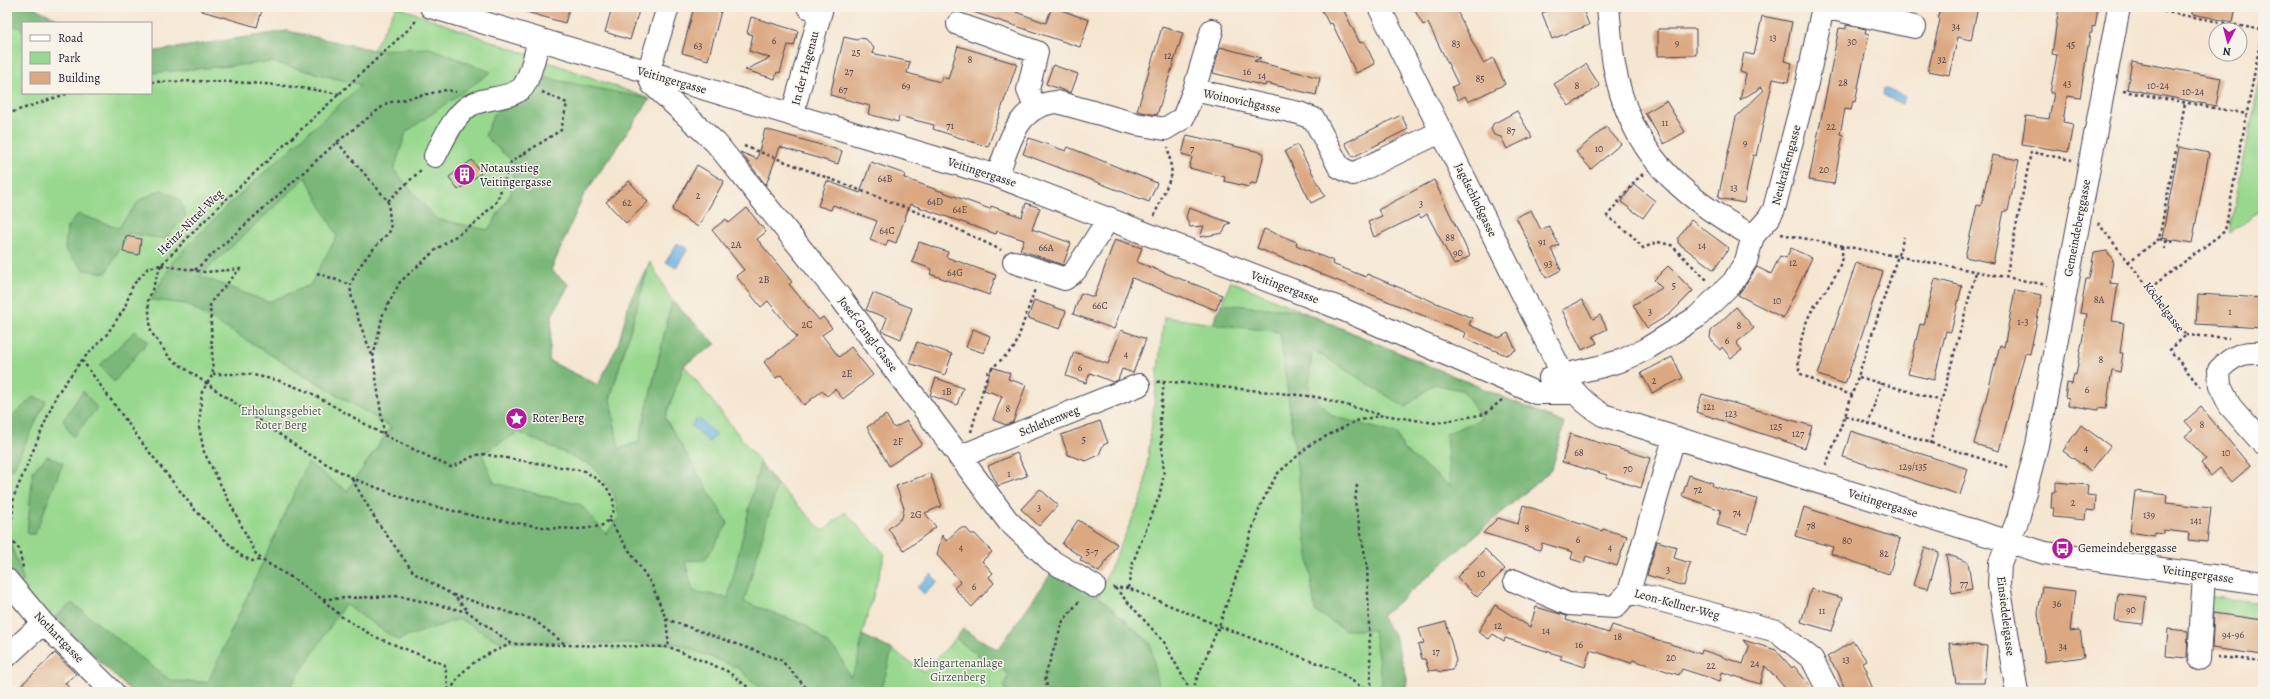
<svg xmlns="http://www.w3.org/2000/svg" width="2270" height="699" font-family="Alegreya,serif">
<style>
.green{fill:#98d88e;stroke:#5d7d64}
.forest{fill:#7ab879;stroke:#4e6d5a;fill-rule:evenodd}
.water{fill:#69b2e1;stroke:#466a8e}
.building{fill:#dba882}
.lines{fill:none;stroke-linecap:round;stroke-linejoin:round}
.minor-casing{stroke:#423f52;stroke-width:24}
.path{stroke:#423f52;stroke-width:2.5;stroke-dasharray:3 3;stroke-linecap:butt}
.minor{stroke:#fff;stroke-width:22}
.labels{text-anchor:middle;stroke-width:3;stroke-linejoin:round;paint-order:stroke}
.number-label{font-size:10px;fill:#50444d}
.street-label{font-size:12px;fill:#22223b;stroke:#f7f3e8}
.poi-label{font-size:12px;fill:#22223b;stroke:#f7f3e8;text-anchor:start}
.park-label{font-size:12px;fill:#455954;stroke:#f7f3e8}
</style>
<rect width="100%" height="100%" fill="#f7f3e8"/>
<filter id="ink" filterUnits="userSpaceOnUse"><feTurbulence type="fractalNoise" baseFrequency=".025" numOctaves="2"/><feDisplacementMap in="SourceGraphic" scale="8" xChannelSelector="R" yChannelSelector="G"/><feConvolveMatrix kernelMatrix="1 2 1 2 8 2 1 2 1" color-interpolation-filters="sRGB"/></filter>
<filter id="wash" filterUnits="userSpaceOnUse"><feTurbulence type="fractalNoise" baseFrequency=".012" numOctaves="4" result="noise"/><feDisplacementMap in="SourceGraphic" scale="16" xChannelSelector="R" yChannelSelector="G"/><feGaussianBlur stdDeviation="0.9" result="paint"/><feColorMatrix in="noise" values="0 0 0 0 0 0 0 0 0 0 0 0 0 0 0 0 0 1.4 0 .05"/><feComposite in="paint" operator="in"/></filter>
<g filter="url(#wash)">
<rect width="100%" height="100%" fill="#f5e6d1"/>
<path class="green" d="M7 7H33L65 23H23V93H151V52L287 31 373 50 396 7H398L650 99 583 196 551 270 569 285 552 315 549 361 598 385 618 446 610 399 650 262 672 301 639 442 619 449 728 524 665 418 684 365 777 484 823 531 845 512 885 554 862 635 892 650 924 672 956 638 969 649 1008 673 1050 575 1098 596 1144 492 1164 317 1213 324 1231 281 1564 423 1552 469 1381 617 1395 636 1407 679 1405 692H132L54 618 16 586 7 573Z
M2263 65V208L2229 233Z
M2206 596 2263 603V620L2207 612Z"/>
<path class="forest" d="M7 7H33L65 23H23V30L7 22Z
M287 31 373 50 430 48 491 72 406 132 394 170 436 219 488 230 511 193 514 163 485 136 493 115 546 78 650 99 583 196 551 270 569 285 552 315 549 361 598 385 618 345 630 300 650 262 610 399 619 449 639 442 672 301 716 344 684 365 665 418 728 524 705 560 685 561 693 591 728 598 760 463 777 485 744 602 806 625 838 653 850 677 857 665 862 635 892 650 881 692H764L738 668 678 644 500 642 459 619 397 640 345 604 287 692H132L54 618 72 603 171 681 208 682 308 463 347 491 391 427 186 304 151 300 173 261 225 208 361 85 272 62 151 73V52ZM306 177 337 236 310 285 268 302 200 276ZM518 432 593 466 614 494 619 517 606 534 581 505 494 483 482 454Z
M161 190 179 199 186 215 165 239 128 233 106 273 84 270 65 250 67 227 78 214 118 228 140 200Z
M1221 304 1300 311 1564 423 1552 469 1381 617 1395 636 1407 679 1405 692H1391L1382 686 1374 630H1345L1315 611 1280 332 1213 324ZM1312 349 1405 407 1434 384 1464 391 1481 419 1446 434 1450 486 1403 449 1397 434 1332 416 1309 389Z
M135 331 148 341 114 382 100 365Z
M83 391 97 408 73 437 63 420Z
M33 397 46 401 12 471 7 465V421Z
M47 456 63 463 35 534H27L33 471Z
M7 534 24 581 16 586 7 573Z
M1050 575 1098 596 1150 643 1160 692H1009L1003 688 1009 674 969 649 956 638 963 629 998 650Z"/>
<path class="water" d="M1884 88 1906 97 1902 104 1883 95Z
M677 243 688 249 676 268 666 262Z
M698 418 716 434 709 442 691 425Z
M931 574 938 582 924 594 917 587Z"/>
<g id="blocks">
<path class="building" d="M202 7H263L257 27 202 11Z
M523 7H570L565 23 523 11Z
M612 7H640L630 40 605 32Z
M694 7H705L721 11 708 60 682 53Z
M967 7H1018L1016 12 1046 23 1052 7 1089 20 1080 47 967 10Z
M1320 7H1342L1360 43 1364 41 1375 64 1356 73 1332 23 1329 24Z
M1413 7H1455L1483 63 1493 58 1505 84 1468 102 1465 96 1458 100 1452 87 1458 84 1428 23 1423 25Z
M1557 7H1582L1589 25 1552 39 1542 13Z
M1940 7H1978L1971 40 1958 37 1949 75 1928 71 1940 20 1938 17Z
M2059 7H2098L2095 27 2092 26V33H2090L2080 98 2067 96 2063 122 2073 124 2068 152 2022 144 2026 116 2049 119 2054 93H2050L2057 55 2052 54Z
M2192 7H2236L2233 22 2192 14Z
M1762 16 1792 22 1784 61 1792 63 1788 82 1773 79 1756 156 1753 155 1744 203 1718 198 1736 117 1764 90 1762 87 1740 100 1746 74 1740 72 1744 53 1754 55Z
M751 17 798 31 794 46 788 45 780 73 777 72 775 79 745 70 770 58 749 51 753 35 747 33Z
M1846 25 1866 29 1865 33 1869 34 1855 102 1853 101 1851 110 1845 109 1840 134 1843 135 1834 184 1809 180 1839 28 1846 29Z
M1162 27 1183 33 1157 115 1137 111Z
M1658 29H1696V55L1658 56Z
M844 37 857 40 860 38 866 39 874 48 872 53 910 62 907 73 940 82 942 77 948 79 958 46 1017 64 988 147 933 129 934 125 899 116 898 122 868 114 870 106 830 95Z
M1220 47 1261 58 1254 61 1320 78 1316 95 1266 83 1265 86 1213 73Z
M2132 61 2221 78 2216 106 2127 89Z
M1586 64 1600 86 1569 106 1554 84Z
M1053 65 1078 74 1071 93 1046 84Z
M1666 101 1685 132 1664 144 1645 113Z
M1517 111 1532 137 1507 149 1501 137 1494 135 1491 129 1493 124Z
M1401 115 1408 129 1353 157 1345 143Z
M1606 127 1621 144 1591 169 1576 152Z
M765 129 842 151 838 164 780 147 766 185 740 152 757 159Z
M1187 135 1264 153 1257 184 1251 183 1249 187 1224 181 1225 177 1189 168 1192 157 1182 154Z
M1029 138 1066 151 1068 147 1157 183 1149 202 1023 154Z
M1297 145 1325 196 1311 203 1285 151Z
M2179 147 2209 153 2192 243 2162 238Z
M1992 155 2019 160 2008 211H2004L1993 263 1965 257 1977 205 1981 206Z
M472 160 481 173 458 190 449 177Z
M871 162 905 174 904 178 990 209 991 206 1022 217 1026 203 1040 208 1032 229 1071 243 1063 265 1020 250 1024 240 997 231 996 234 910 204 896 243 888 240 886 246 870 240 877 221 833 205 831 210 818 206 827 181 860 193Z
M697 165 724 181 698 227 672 210Z
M1434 180 1470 256 1454 265 1427 214 1421 218 1419 215 1374 237 1368 222 1382 216 1378 210Z
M629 181 648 202 626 223 606 202Z
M1634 184 1655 201 1643 218 1621 202Z
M747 208 766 232 757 239 792 282 789 284 819 320 823 317 832 328 822 335 839 357 851 347 873 375 843 399 835 389 827 396 822 391 804 405 781 375 776 378 764 362 797 337 768 301 761 307 736 276 744 270 712 230 726 219 729 223Z
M1189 208 1231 223 1227 224 1223 233 1200 237 1204 226 1190 227 1186 217Z
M1531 210 1541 230 1549 226 1559 245 1551 249 1561 270 1546 278 1516 217Z
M1691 220 1729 248 1714 270 1678 243V238Z
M1264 229 1297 242 1296 245 1333 261 1332 264 1366 277 1367 274 1472 318 1469 325 1488 333 1499 338 1508 333 1516 350 1506 355 1464 338 1466 333 1257 248Z
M126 236 141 239 139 255 123 252Z
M1115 239 1142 248 1137 262 1222 295 1216 310 1132 278 1114 329 1073 314 1081 293 1094 297Z
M919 242 948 252 946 257 996 275 989 295 930 274 932 269 912 262Z
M1791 248 1812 258 1783 318 1738 295 1757 267 1771 274 1780 256 1786 258Z
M2107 251 2113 260 2110 283 2118 284 2112 321 2124 323 2120 353H2123L2120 372 2112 370 2106 409 2098 408V410L2068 405 2069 398 2065 397 2067 383 2072 384 2074 374 2076 375 2087 314 2080 313 2086 279H2089L2094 253Z
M1856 263 1883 272 1845 384 1818 375Z
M1668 266 1693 291 1670 314 1647 328 1633 305 1662 288 1654 280Z
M1935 279 1962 286 1951 332 1946 331 1934 380 1908 374 1920 324 1924 325Z
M2015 290 2042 295 2030 354 2025 353 1999 451 1974 444 2000 345 2004 347Z
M873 293 912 308 901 339 882 331 887 318 866 310Z
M2198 294 2263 298V328L2196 324Z
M1034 300 1066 311 1060 329 1028 318Z
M1582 300 1593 319 1600 315 1607 329 1593 336 1597 343 1582 350 1562 310Z
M1736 307 1754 328 1736 343 1742 350 1731 358 1722 347 1720 350 1710 338 1711 331Z
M973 329 990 336 984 353 966 347Z
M1121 330 1146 339 1133 373 1122 369 1118 380 1113 382 1090 373 1086 383 1066 376 1074 352 1108 364Z
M917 342 952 354 945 375 909 363Z
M1672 357 1683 378 1652 393 1641 373Z
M992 367 1010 373 1008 379 1026 385 1013 422 1006 425 993 420 1002 396 984 390Z
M936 378 963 388 957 405 930 395Z
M1702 394 1812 426 1805 448 1696 412Z
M2201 407 2250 466 2232 482 2220 468 2211 476 2201 463 2206 459 2185 436 2193 430 2185 421Z
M886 415 894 428 907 421 922 444 889 466 867 427Z
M1100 421 1108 443 1103 445 1099 455 1086 461 1068 455 1061 435Z
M2081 425 2110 446 2091 471 2063 451Z
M1851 431 1968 469 1960 495 1843 457Z
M1570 434 1650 458 1641 488 1606 477 1607 475 1562 462Z
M1017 453 1027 476 998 486 988 466Z
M930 473 942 506 925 513 936 527 904 551 888 529 902 518 904 508 896 486Z
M1689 475 1713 483 1712 486 1757 499 1747 534 1717 525 1721 510 1682 496Z
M2056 482 2088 485 2087 495 2096 496 2095 511 2086 510 2085 520 2053 517 2054 508H2051L2052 492H2056Z
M1040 489 1058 505 1039 526 1021 509Z
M2135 491 2167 495 2166 503 2211 508 2207 542 2188 540 2189 533 2163 530V533L2155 532 2154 536 2130 532Z
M1523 505 1602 531 1603 529 1627 536 1617 566 1586 556 1584 563 1571 559 1573 552 1542 543 1540 550 1483 533 1498 518 1518 524Z
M1804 507 1900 539 1889 574 1831 554 1833 547 1795 536Z
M1078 520 1117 544 1099 572 1080 560 1082 557 1062 544Z
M960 528H966L971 534H975L992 552 982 561 993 573 989 577 994 583 972 607 954 588 961 582 937 555 942 535 946 541Z
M1657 541 1677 547 1674 558 1690 563 1684 586 1647 575Z
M1925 547 1939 552 1928 589 1913 585Z
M1485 549 1505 569 1477 597 1457 577Z
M1946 554 1968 562 1972 589 1952 593Z
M2042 587 2075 591 2070 631 2080 630 2084 657 2045 662 2038 613Z
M1811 589 1842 598 1832 631 1801 622Z
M2118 593 2146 597 2143 624 2115 621Z
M1495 605 1530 627 1536 607 1567 616 1566 620 1609 633 1612 625 1701 654 1702 650 1743 664 1749 647 1743 640 1776 650 1792 668 1794 666 1815 692H1789L1765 666 1760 684 1722 672 1720 681 1682 669 1679 675 1633 660 1631 663 1590 650 1585 667 1560 659 1562 656 1505 638 1504 641 1493 634 1489 639 1478 632Z
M2214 613 2263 620V655L2212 648Z
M1446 622 1456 661 1452 670 1441 672 1436 670 1429 671 1425 659H1422L1418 645 1424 643 1419 629Z
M2168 629 2188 631 2187 658 2166 656Z
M1853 641 1866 660 1862 662 1868 672H1866L1874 692H1846L1838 672 1827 657Z
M1949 643 1987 646 1984 683H1956Z
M55 653 76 674 65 683 73 692H14Z"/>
</g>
</g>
<g filter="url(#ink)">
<use href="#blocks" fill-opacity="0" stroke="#423f52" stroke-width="1"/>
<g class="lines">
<defs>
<path id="minor" d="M431 7 997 176 1344 310 1536 393H1574
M668 7 648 73 652 84 716 143 840 297 1008 521 1050 560 1094 586
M1379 7 1563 375C1574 393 1585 404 1603 415L2045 553 2263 583
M1608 7C1610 26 1611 46 1614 65 1630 152 1679 196 1753 236
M1823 7 1915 27
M958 24 1037 52 1028 90 1035 107
M1194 90 1212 30
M792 115 821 11 808 7
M435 156C444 139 453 117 469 106 484 96 517 100 525 84 532 71 535 54 539 40
M997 176C1010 143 1016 105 1057 102L1136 124 1165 129 1183 118 1194 90 1299 113 1314 119 1339 167 1353 174 1442 131
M1014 262 1065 279 1075 271 1109 218
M2263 353C2243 352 2233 355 2219 370L2220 386 2230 406 2263 444
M1550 378 1603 366 1623 360 1646 349 1697 317 1733 282 1746 261 1753 236 1769 218 1774 209 1807 83 1823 7
M1674 438 1629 592 1777 631 1812 659 1829 692
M959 457 1139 385
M7 580 43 623 113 692
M1515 581 1568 604 1615 607 1629 592
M7 656 43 623
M2199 659 2204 575
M2017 692 1999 585 2000 563 2018 519 2037 445 2119 7"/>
</defs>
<use href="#minor" class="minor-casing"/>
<path class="path" d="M2140 7 2262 30
M151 82C217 80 274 82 339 94
M2123 91 2247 114
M7 114 69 93
M337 142 388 201 391 230C377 246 357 263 351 285 348 298 367 341 372 355
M744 146 938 220 1001 250
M1643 174 1635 181 1607 216 1630 234 1643 248 1658 242 1671 245 1707 280
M388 201 422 169
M1154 216 1172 174 1168 147
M2098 223 2186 335 2170 350 2200 387
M1781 234 2047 285
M2173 240 2172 242 2159 239 2185 103
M1842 246C1845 273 1822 291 1810 314 1804 326 1801 339 1799 353 1799 360 1797 367 1801 374L1823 385 1852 395
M2164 249 2166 241
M2128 262 2159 239
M161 265 148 301 151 332 170 358 305 452 352 478 409 500 478 517 549 528 581 529 601 526 609 520 614 510 613 499 606 486 585 471 482 454C471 455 462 464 450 467L384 435 311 393 280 381 249 374H213
M161 265 204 272 240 269 210 303 213 374 202 392 199 427 204 452 256 554 262 560
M195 270 337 142 387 103 446 90 456 92
M317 273 351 285
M2006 278 2031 152 2072 160
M2150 288 2225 231 2263 27
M2186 335 2229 338
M82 360 143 444 195 510 240 555 252 561 262 560 294 579 322 599 342 617 373 636 445 665 449 692
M1859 377 1942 401
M1157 382 1164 381 1317 397 1381 415
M1845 416 2011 468
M1868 425 1881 383
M971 432 988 372 1015 347 1035 289
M384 434 373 357 383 314 400 282 438 248 477 222 497 201 511 162 561 130 567 103 542 92
M1930 444 1976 272
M1826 465 1845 416 1904 237
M352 479 376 520 414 573 453 595 468 611
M1357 485 1355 502 1367 566 1371 685 1375 692
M609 520 652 585 666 619 669 647
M10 538 19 549 23 568
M7 542 10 538 14 496 57 394 82 360 107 334 124 309 133 285 148 268 161 265 219 206 413 25 417 19
M1113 588H1128L1219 626 1336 670 1369 692
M1115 588 1164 642 1191 692
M1128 588 1133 562 1159 497 1164 474 1160 420 1164 381
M453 595 534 620 566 645
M323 599 399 596 468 612 512 644 669 647 727 671 754 692
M666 619 781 660 810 692
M2217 657 2263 661
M450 692C464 663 483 656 511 644
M1048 692 1045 676 1063 621 1080 600
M1194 692 1195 683 1219 626 1261 504 1277 474 1311 444 1356 421 1383 415 1435 423 1485 414 1503 399"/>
<use href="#minor" class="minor"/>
</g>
</g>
<defs>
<symbol id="building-disc" viewBox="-11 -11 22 22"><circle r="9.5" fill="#b5179e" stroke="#f7f3e8"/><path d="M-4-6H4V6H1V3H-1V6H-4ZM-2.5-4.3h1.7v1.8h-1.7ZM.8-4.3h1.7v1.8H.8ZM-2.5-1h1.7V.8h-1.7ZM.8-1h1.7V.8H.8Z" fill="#fff"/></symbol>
<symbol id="sight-disc" viewBox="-11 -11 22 22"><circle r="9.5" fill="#b5179e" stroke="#f7f3e8"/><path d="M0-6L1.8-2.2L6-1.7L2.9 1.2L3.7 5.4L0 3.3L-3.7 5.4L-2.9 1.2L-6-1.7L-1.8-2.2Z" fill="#fff"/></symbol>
<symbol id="bus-disc" viewBox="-11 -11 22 22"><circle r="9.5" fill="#b5179e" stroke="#f7f3e8"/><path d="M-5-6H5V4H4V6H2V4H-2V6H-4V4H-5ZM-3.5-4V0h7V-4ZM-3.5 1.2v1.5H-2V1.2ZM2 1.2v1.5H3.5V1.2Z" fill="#fff"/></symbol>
</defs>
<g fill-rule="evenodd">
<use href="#building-disc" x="452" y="162" width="25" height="25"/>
<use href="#sight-disc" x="504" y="406" width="25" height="25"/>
<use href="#bus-disc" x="2050" y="536" width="25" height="25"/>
</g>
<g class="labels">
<g class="number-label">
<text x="1956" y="30">34</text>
<text x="1773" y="41">13</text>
<text x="774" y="44">6</text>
<text x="1852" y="45">30</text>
<text x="1677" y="46">9</text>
<text x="1456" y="47">83</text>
<text x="2071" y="48">45</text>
<text x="698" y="49">63</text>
<text x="856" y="56">25</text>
<text x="1168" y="59">12</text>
<text x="970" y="63">8</text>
<text x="1942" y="63">32</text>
<text x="849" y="75">27</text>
<text x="1247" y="75">16</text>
<text x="1262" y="79">14</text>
<text x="1480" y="82">85</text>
<text x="1843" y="86">28</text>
<text x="2067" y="87">43</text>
<text x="906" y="89">69</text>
<text x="1577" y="89">8</text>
<text x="2158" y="89">10-24</text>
<text x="843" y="93">67</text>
<text x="2193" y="95">10-24</text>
<text x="1665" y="126">11</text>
<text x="950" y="129">71</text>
<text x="1831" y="130">22</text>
<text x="1511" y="134">87</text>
<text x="1745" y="146">9</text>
<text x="1192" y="152">7</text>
<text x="1599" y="152">10</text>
<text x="1824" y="173">20</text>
<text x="885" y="182">64B</text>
<text x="1734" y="191">13</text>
<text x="698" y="199">2</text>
<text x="935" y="205">64D</text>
<text x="627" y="206">62</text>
<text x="1421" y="207">3</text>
<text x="960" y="213">64E</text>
<text x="887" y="234">64C</text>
<text x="1450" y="241">88</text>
<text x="1542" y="245">91</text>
<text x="736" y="248">2A</text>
<text x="1702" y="249">14</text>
<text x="1046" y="251">66A</text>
<text x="1458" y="256">90</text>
<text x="1793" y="266">12</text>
<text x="1548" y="267">93</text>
<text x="955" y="276">64G</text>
<text x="764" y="283">2B</text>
<text x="1674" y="289">5</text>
<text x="2099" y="303">8A</text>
<text x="1777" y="304">10</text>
<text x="1100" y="309">66C</text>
<text x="1650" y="315">3</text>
<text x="2230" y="315">1</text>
<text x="2023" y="325">1-3</text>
<text x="807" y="328">2C</text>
<text x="1739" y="329">8</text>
<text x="1727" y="344">6</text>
<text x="1126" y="358">4</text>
<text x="2101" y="363">8</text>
<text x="1080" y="371">6</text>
<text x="847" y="377">2E</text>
<text x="1654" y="384">2</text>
<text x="2087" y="393">6</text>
<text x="947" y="395">1B</text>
<text x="1709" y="410">121</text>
<text x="1008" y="412">8</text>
<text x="1731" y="417">123</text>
<text x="2202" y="428">8</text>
<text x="1776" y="430">125</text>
<text x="1798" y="437">127</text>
<text x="1084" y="443">5</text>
<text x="898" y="445">2F</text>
<text x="2086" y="452">4</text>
<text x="1579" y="456">68</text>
<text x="2226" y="456">10</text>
<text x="1913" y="470">129/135</text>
<text x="1628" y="472">70</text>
<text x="1009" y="477">1</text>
<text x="1698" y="493">72</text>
<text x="2073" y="506">2</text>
<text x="1039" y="511">3</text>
<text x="1737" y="516">74</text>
<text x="916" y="518">2G</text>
<text x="2149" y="518">139</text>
<text x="2196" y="524">141</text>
<text x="1811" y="529">78</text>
<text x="1527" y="532">8</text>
<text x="1578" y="543">6</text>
<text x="1847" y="544">80</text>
<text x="961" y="551">4</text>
<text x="1610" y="551">4</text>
<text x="1092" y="555">5-7</text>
<text x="1884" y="557">82</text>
<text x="1668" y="573">3</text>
<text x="1481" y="577">10</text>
<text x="1964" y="587">77</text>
<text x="974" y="590">6</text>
<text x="2057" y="607">36</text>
<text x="2131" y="613">90</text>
<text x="1822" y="614">11</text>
<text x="1498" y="629">12</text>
<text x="1546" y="634">14</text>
<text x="2233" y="638">94-96</text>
<text x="1618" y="640">18</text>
<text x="1579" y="648">16</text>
<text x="2063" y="650">34</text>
<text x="1436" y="655">17</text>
<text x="1671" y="661">20</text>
<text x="1846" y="663">13</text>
<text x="1755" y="667">24</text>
<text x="1711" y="669">22</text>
</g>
<g class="street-label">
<text transform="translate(805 68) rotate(-75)" y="4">In der Hagenau</text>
<text transform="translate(672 80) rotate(16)" y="4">Veitingergasse</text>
<text transform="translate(1242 101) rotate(12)" y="4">Woinovichgasse</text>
<text transform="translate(1786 165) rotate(-75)" y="4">Neukräftengasse</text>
<text transform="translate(982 172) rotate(18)" y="4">Veitingergasse</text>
<text transform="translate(1476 200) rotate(64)" y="4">Jagdschloßgasse</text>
<text transform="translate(190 222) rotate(-45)" y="4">Heinz-Nittel-Weg</text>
<text transform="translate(2077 228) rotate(-79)" y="4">Gemeindeberggasse</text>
<text transform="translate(1285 287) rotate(21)" y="4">Veitingergasse</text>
<text transform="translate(2164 307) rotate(53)" y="4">Köchelgasse</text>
<text transform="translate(868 334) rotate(53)" y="4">Josef-Gangl-Gasse</text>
<text transform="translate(1049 421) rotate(-22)" y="4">Schlehenweg</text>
<text transform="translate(1883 503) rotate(17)" y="4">Veitingergasse</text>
<text transform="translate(2198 574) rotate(8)" y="4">Veitingergasse</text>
<text transform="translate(1677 604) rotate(15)" y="4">Leon-Kellner-Weg</text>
<text transform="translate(2006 616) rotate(83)" y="4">Einsiedeleigasse</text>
<text transform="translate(59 637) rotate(46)" y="4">Nothartgasse</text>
</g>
<g class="poi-label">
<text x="480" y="172">Notausstieg<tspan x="480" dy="14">Veitingergasse</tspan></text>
<text x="532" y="422">Roter Berg</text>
<text x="2078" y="552">Gemeindeberggasse</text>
</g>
<g class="park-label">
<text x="281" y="415">Erholungsgebiet<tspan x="281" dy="14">Roter Berg</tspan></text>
<text x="958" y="667">Kleingartenanlage<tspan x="958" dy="14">Girzenberg</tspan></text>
</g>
</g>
<rect width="2270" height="699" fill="none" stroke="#f7f3e8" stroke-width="24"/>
<rect x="22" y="22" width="130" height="72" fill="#f7f3e8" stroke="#a29fa3"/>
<rect x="30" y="35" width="20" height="6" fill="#ffffff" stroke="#a29fa3"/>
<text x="58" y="42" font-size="12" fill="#22223b">Road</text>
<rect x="30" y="52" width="20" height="12" fill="#98d88e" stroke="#a29fa3"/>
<text x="58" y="62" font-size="12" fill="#22223b">Park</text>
<rect x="30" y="72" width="20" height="12" fill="#dba882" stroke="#a29fa3"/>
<text x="58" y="82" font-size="12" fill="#22223b">Building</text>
<g transform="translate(2228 42) rotate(186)"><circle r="19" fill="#f7f3e8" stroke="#a29fa3"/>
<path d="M0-3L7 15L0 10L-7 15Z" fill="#b5179e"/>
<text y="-6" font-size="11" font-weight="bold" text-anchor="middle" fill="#22223b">N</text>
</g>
</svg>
